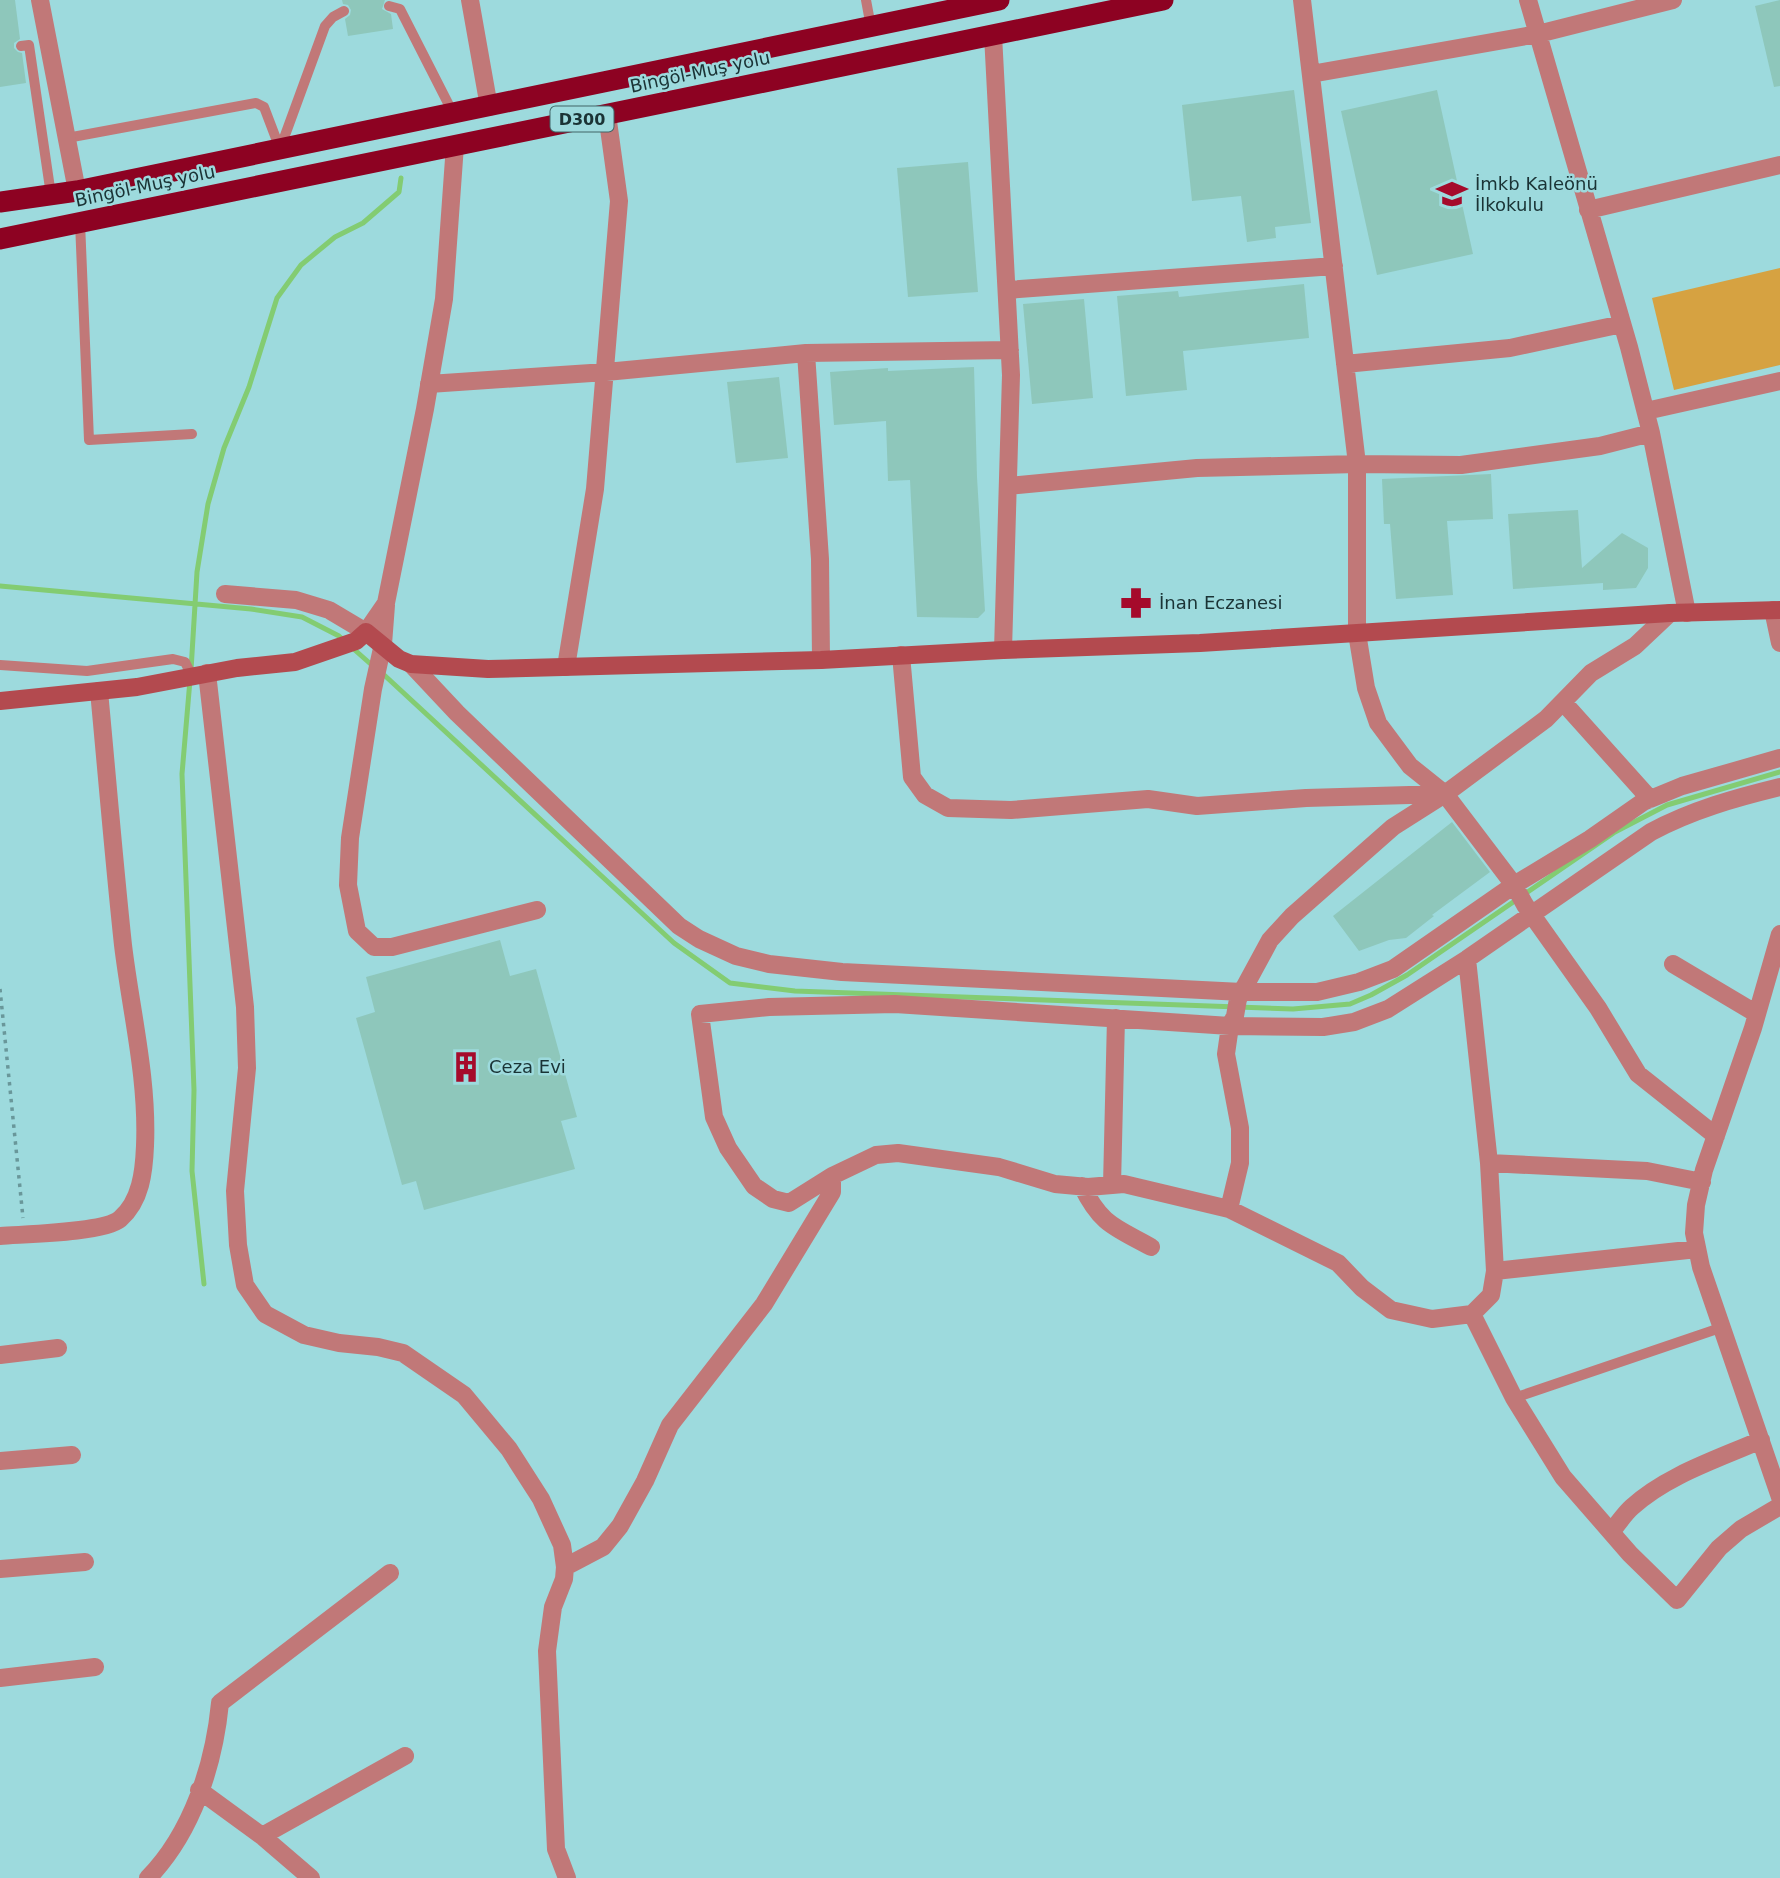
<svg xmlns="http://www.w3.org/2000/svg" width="1780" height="1878" font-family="'DejaVu Sans',sans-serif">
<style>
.green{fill:#d6a241}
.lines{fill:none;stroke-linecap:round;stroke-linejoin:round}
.stream{stroke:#83cc72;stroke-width:5}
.building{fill:#8ec7bb}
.path{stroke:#69979a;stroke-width:3.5;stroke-dasharray:3.5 5;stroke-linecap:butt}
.lane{stroke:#c17878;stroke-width:10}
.street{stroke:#c17878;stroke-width:18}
.secondary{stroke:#b34a4f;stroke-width:18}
.highway{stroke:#8d0222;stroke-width:21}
.labels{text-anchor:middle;stroke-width:5;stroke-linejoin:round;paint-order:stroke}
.shield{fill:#9ddadd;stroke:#416567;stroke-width:2}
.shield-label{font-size:16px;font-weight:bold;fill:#1a3335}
.street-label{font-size:18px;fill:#1a3335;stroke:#9ddadd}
.poi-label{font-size:18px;fill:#1a3335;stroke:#9ddadd;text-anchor:start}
</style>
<rect width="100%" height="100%" fill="#9ddadd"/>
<path class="green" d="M1780 268V365L1674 390 1652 298Z"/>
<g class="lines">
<path class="stream" d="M0 586 251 609 302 617 339 636 374 667
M191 670 197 572 208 504 224 448 249 387 277 298 301 265 335 237 363 223 399 192 401 178
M382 673 674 943 730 983 795 991 1293 1009 1350 1004 1371 995 1407 975 1615 832 1667 805 1780 772
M190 680 182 774 194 1090 192 1171 204 1284"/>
</g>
<path class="building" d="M0 0H15L20 39 14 43V48L18 52 22 53 26 83 0 87Z
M342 0H385L382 9 391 14 393 29 348 36 345 19 350 15 351 10 348 5 343 4Z
M1780 0V86L1774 87 1755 6Z
M1294 90 1311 223 1275 227 1276 238 1247 242 1241 196 1192 201 1182 105Z
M1437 90 1473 254 1377 275 1341 111Z
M968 162 978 292 908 297 897 168Z
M1304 284 1309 338 1183 351 1187 390 1126 396 1117 296 1178 291 1179 297Z
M1084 299 1093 398 1032 404 1023 304Z
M974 367 977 477 985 611 978 618 917 617 910 480 888 481 886 421 834 425 830 372 888 368V371Z
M779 377 788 458 736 463 727 382Z
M1491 474 1493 519 1447 521 1453 595 1396 599 1390 524H1384L1382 479Z
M1578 510 1582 568 1622 533 1648 548V568L1636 588 1603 590V583L1513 589 1508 514Z
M1452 822 1490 872 1432 915 1434 916 1406 938 1389 940 1359 951 1333 916Z
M500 940 510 976 536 969 577 1117 561 1121 575 1169 424 1210 416 1181 402 1185 356 1018 375 1012 366 977Z"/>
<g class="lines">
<path class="path" d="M0 989 23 1218"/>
<path class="lane" d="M866 0 871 27
M389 6 400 9 453 113
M21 46 29 45 51 195
M67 138 256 103 264 107 280 149
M280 149 325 26 333 17 344 11
M80 222 89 440 192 434
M0 665 87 671 173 659 185 662 192 676
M1514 1398 1723 1327"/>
<path class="street" d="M40 0 77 191
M470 0 489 107
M1302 0 1357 464V633L1366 688 1378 723 1410 766 1445 794 1514 885 1525 905 1598 1008 1638 1074 1716 1136
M1528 0 1629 347 1651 433 1687 613
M993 35 1011 375 1003 650
M1311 74 1538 34 1673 0
M1588 210 1780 165
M1007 290 1334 266
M806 353 820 559 821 660
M1345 364 1510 348 1622 324
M429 384 606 372 806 353 1010 350
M1646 411 1780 381
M1008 486 1197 468 1357 464 1461 465 1600 446 1651 433
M225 594 296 600 329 610 366 632 386 603 425 409 444 299 455 145
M386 605 383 644 373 689 350 838 348 885 357 931 374 947H392L537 910
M1773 610 1780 643
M901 655 912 777 925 795 948 808 1011 810 1148 799 1197 806 1306 798 1444 794
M411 664 457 713 679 926 699 939 736 956 769 964 842 972 1242 992H1317L1359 982 1393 969 1514 885 1590 839 1643 802 1682 786 1780 758
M566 667 595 489 619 201 607 114
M207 673 245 1007 247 1068 235 1191 238 1245 245 1285 265 1314 304 1335 339 1343 378 1347 403 1353 464 1395 509 1449 541 1499 562 1545 565 1567 564 1579 553 1607 547 1651 556 1849 567 1878
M1563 702 1650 799
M1780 934 1753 1028 1704 1170 1696 1205 1694 1233 1701 1267 1780 1497
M1673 964 1757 1014
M1489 1163 1647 1171 1702 1182
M832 1176 789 1203 773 1199 754 1186 728 1148 714 1117 700 1014 769 1007 895 1004 1230 1026 1323 1027 1354 1022 1388 1009 1467 959 1651 832C1692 810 1735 798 1780 787
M1112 1185 1116 1018
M1082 1186C1101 1225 1115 1227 1151 1247
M1229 1209 1240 1163V1128L1226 1054 1230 1026 1235 1016 1238 999 1270 940 1292 916 1393 827 1445 794 1546 719 1591 673 1635 646 1670 613
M0 1236C25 1234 103 1233 120 1219 141 1201 144 1171 145 1146 148 1078 131 1012 123 945 114 861 107 776 99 691
M1495 1271 1697 1249
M1472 1314 1514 1398 1563 1477 1630 1554 1677 1600 1719 1548 1741 1529 1780 1506
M0 1355 58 1348
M0 1461 72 1455
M1611 1532C1618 1524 1624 1514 1632 1507 1667 1475 1718 1459 1761 1440
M565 1567 603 1547 620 1526 645 1481 670 1425 764 1304 832 1192V1176L876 1155 898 1153 999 1167 1055 1184 1088 1187 1124 1184 1229 1209 1338 1263 1362 1288 1391 1310 1432 1319 1472 1314 1491 1295 1495 1271 1489 1163 1467 959
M0 1569 85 1562
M0 1678 95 1667
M199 1790 262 1836 311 1878
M262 1836 405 1756
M148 1878C192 1833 214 1765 220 1703L390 1573"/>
<path class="secondary" d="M0 701 137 687 237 668 295 662 356 641 366 632 399 659 411 664 488 669 821 660 1003 650 1200 643 1670 613 1780 610"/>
<path class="highway" d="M0 202 77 191 999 0
M0 239 1163 0"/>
</g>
<defs>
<symbol id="school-bare" viewBox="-9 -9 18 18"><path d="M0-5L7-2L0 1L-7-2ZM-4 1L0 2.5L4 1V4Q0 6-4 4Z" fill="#a50a2b" stroke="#9ddadd" stroke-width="2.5" paint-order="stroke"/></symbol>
<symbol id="pharmacy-bare" viewBox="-9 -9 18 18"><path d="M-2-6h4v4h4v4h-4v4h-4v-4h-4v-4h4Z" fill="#a50a2b" stroke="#9ddadd" stroke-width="2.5" paint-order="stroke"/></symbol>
<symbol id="building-bare" viewBox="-9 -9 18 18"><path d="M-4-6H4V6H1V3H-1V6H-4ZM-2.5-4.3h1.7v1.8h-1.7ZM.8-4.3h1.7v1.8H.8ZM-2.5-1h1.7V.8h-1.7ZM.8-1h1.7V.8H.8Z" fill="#a50a2b" stroke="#9ddadd" stroke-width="2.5" paint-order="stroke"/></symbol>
</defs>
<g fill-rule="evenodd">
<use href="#school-bare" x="1430" y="172" width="44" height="44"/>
<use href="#pharmacy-bare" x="1114" y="581" width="44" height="44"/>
<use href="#building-bare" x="444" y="1045" width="44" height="44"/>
</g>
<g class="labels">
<rect class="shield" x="550.5" y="106.5" width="63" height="25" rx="5"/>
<g class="shield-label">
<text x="582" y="125">D300</text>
</g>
<g class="street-label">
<text transform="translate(700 72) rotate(-12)" y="6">Bingöl-Muş yolu</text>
<text transform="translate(145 186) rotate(-12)" y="6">Bingöl-Muş yolu</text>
</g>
<g class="poi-label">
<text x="1475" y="190">İmkb Kaleönü<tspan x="1475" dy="21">İlkokulu</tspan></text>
<text x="1159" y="609">İnan Eczanesi</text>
<text x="489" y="1073">Ceza Evi</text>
</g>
</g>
</svg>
